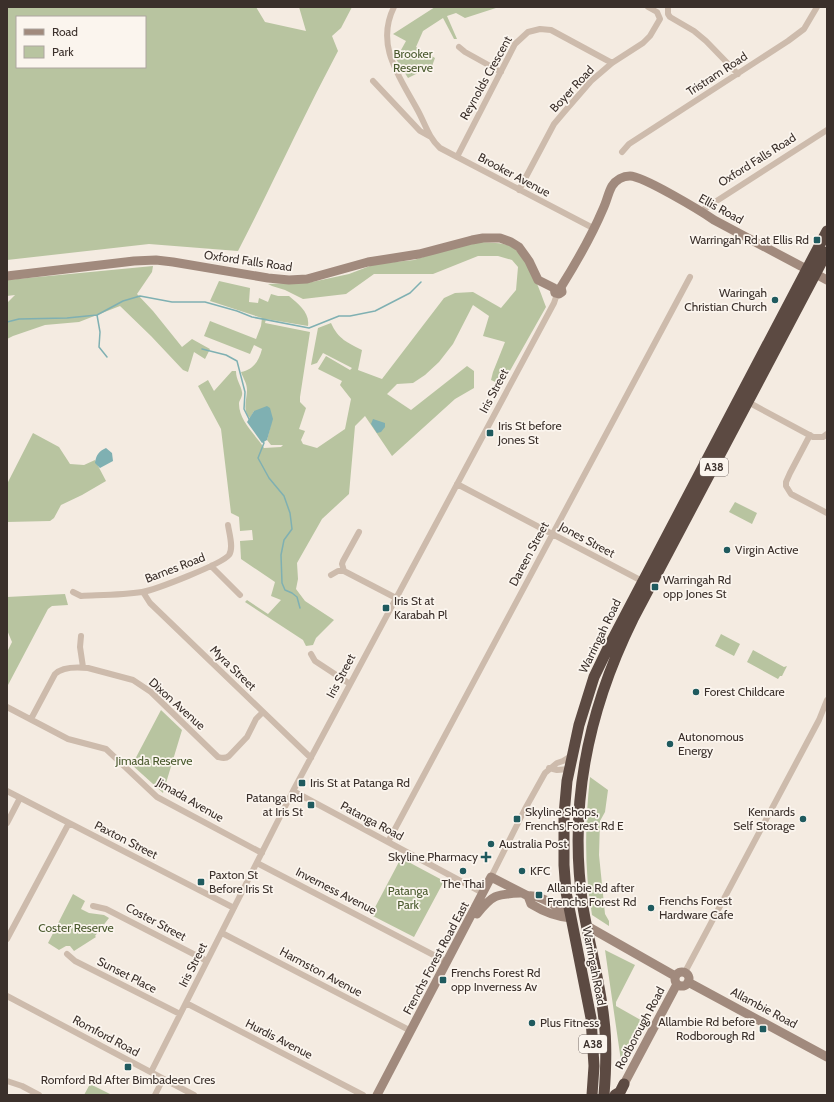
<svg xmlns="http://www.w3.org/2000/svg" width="834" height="1102" font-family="Cabin,sans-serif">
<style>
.green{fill:#b8c4a0;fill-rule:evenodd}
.water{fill:#7fb0b2}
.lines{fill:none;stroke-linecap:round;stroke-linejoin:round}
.stream{stroke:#7fb0b2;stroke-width:1.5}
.street{stroke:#cdbbac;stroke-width:6}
.secondary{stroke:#a18a7d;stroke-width:9}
.highway{stroke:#5c4a42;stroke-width:11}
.poi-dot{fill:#1f5a5e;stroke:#fbf5ee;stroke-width:1.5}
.labels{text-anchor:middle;stroke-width:3.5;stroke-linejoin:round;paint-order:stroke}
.shield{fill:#fbf5ee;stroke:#756b66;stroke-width:1}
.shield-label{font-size:11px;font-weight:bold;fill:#3b302b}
.park-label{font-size:12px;fill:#4a5a2e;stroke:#fbf5ee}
.street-label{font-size:12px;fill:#3b302b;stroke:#fbf5ee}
.poi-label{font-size:12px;fill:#3b302b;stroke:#fbf5ee;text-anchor:start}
</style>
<rect width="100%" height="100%" fill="#f4ebe1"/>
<path class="green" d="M7 7H256L265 22 306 31 299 7H352L341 28 332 36 338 51C303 117 272 185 238 251L149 244 7 260ZM17 17H145V67H17Z
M435 7H499L465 18 456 13 447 16 457 39H454L443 18 423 31 416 47 435 58 432 66 408 78 396 59 406 41 393 34Z
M481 242C491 243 503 242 512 247 529 257 539 289 546 307L502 385 491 380 493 372 505 342 483 336 489 316 473 305 453 344 439 362 425 375 413 383 397 384 387 394 411 410 467 366 474 371V388L455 399 392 456 365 416 355 426 349 494 322 519 297 563 298 579 296 589 305 601 334 620 316 638 313 645 306 646 303 640 245 602 247 600 268 614 281 600 271 596 275 582 241 559 240 541 253 540 252 530 240 531 239 517 231 513 221 429 198 386 208 380 214 391 232 371H236C236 380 241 385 242 392 243 397 239 400 239 404 239 421 256 435 264 448L281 447 283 445H271L267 440 271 424 254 411 250 418C242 411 247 399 247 390 247 383 243 378 241 372 253 370 259 361 262 349L254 345 250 354 204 336 210 321 256 339 261 326 262 318 210 301 219 281 250 288 249 302 258 303 259 298 268 302 271 294 278 296H289C298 304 310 312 308 326L266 319 265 323 310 332 300 397V402L306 408 299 429 305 431 301 440 303 444 317 448 345 429 351 399 340 385 342 381 318 369 326 356 350 370 352 368 323 353 317 363 311 365 318 328 331 323C338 339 348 343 362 350L358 370 382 379 444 298 455 293 473 292 501 308 516 290 518 267 512 260 498 256H478L433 274H374L346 294 303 299 285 290 272 286 268 284 312 282 349 274 375 264 414 260 445 250Z
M153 266 152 272 137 294 153 311 182 347 192 339 210 349 205 359 194 352 188 372 183 370 151 336 120 306 79 322 45 325 13 336 7 339V303L15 295 7 296V280Z
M33 433 59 447 70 464 84 465 95 460 106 481 82 495 61 505 54 518 50 521 7 522V484Z
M735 502 757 513 752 524 729 512Z
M65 594 68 605 52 606 48 609 8 685 7 684V652L12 642 7 630V597Z
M721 634 740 644 734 656 715 646Z
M753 650 784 667 787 666 782 676H780L778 679 747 662Z
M161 710 182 730 163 793 132 765Z
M590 777 608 790 605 812 600 821 599 855 605 914 609 921V926L592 915C584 869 585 823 590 777Z
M401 858 444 881 414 937 371 915Z
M73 894 85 901 81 909 89 913 104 915 109 918 95 936 96 937 74 951 70 946H66L59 950 48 943Z
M605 950 635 965 616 1002V1006L646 1023 625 1062 621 1061Z
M90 1084 112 1095H84Z"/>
<path class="water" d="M267 406 270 408 273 419 267 440 262 443 247 422 254 411Z
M373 419 385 423V427L381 432 377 433 371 424Z
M106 448 112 453 113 461 100 468 95 463C96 455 99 451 106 448Z"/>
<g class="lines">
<path class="stream" d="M97 315 100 332 99 347 107 357
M7 322 19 319 67 318 97 315 123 301 140 296 172 302H205L237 311 252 317 309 328 339 316H350L375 311 410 293 421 282
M202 349 226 355 237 361 245 392 244 409 250 421
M263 441 264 443 258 458 269 478 284 496 290 513 292 529 284 540 281 555 282 583 285 590 292 593 297 597 300 608"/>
<path class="street" d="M394 7C375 45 399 76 417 109 425 123 428 137 440 148L593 228
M668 7V14L670 17 694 31 706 41 738 74
M459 47 465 52 501 72
M373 81 420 131 429 136
M622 152 629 144 788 41 804 29 817 7
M457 157 515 44 528 32 540 29 551 30 612 63
M519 190 554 124 565 111 591 81 612 63 643 43 650 36 660 19 657 12 648 7
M701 211 827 130
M748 402 813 437H823L827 434
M810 435 790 473 786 482V486L791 494 827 513
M457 484 642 581
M211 566 240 595
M344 571 342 564 343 561 359 532
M331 575 338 571H344L396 598
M73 592 81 596C101 595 122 595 142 592 155 590 222 564 229 555 234 548 229 533 228 525
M143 592 150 603 311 758
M81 636 80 647 83 667
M311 654 315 661 350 684
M7 707 68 739 106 749 157 797 262 853
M31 719 55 674C62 667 78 667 88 668L133 680 151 692 218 757C222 758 225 759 229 756L247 737 256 719 262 713
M549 768 557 770 569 769
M7 791 234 908
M293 791 483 893
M7 823 20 798
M388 842 690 277
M257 863 447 962
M491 877 525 809 545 773 557 763 563 761 571 756
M93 906 106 909 207 961
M222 933 411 1031
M7 939 69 823
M67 954 75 961 180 1014
M685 972 819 720 827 700
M7 996 194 1095
M186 1003 363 1095
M151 1072 293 791 554 303 557 294
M7 1081 22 1086 39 1095
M155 1095 163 1079"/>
<path class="secondary" d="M7 276 134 261 156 260 173 262 268 278 289 280 307 279 368 262 419 254 472 240 483 238H500L511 242 519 247 529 261 538 280 554 288
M561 287C576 263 592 235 603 209 607 201 608 193 612 186 616 180 623 176 630 176 643 176 701 211 714 220L827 280
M554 288 555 293 559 294 562 292 561 287
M528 896 531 904C544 912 556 917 571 918
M477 914C492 895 496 894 520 893
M587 926 675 976
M675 979a7 7 0 1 1 14 0a7 7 0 1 1-14 0Z
M688 982 827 1057
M624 1084 677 984
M377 1095 491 877 528 896C541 894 562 910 571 918"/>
<path class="highway" d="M592 1095 594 1066 591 1018 566 892 564 865V815L567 781 579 725 594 677 609 646 827 231
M604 1095C606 1070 607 1045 604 1020 600 981 589 944 583 907 568 806 588 710 633 619L827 252
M615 1095 620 1092 624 1084"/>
</g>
<g class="poi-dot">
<rect x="813" y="236" width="8" height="8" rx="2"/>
<circle cx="775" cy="300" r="4"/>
<rect x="486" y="429" width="8" height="8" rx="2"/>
<circle cx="727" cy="550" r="4"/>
<rect x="651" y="583" width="8" height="8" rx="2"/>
<rect x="382" y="604" width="8" height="8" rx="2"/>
<circle cx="696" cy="692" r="4"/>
<circle cx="670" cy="744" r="4"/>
<rect x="298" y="779" width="8" height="8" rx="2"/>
<rect x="307" y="801" width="8" height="8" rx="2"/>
<rect x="513" y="815" width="8" height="8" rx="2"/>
<circle cx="803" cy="819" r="4"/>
<circle cx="491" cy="844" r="4"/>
<path d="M484 851h4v4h4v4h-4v4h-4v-4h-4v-4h4z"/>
<circle cx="463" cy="871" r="4"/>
<circle cx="522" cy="871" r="4"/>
<rect x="197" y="878" width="8" height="8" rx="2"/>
<rect x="535" y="891" width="8" height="8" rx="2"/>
<circle cx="651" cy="908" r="4"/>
<rect x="439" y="976" width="8" height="8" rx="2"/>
<circle cx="532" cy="1023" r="4"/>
<rect x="759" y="1025" width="8" height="8" rx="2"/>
<rect x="124" y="1063" width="8" height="8" rx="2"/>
</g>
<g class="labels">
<g class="shield">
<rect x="700" y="458" width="28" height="18" rx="3"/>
<rect x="579" y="1035" width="28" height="18" rx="3"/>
</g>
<g class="shield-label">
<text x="714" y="471">A38</text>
<text x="593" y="1048">A38</text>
</g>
<g class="park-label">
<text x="413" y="58">Brooker<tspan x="413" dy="14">Reserve</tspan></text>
<text x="154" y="765">Jimada Reserve</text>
<text x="408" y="895">Patanga<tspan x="408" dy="14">Park</tspan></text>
<text x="76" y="932">Coster Reserve</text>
</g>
<g class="street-label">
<text transform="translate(717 74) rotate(-33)" y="4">Tristram Road</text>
<text transform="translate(486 78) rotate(-61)" y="4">Reynolds Crescent</text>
<text transform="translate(572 89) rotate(-47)" y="4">Boyer Road</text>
<text transform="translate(757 160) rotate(-32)" y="4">Oxford Falls Road</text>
<text transform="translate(514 175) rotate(28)" y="4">Brooker Avenue</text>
<text transform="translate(721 209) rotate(29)" y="4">Ellis Road</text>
<text transform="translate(248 261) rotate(8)" y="4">Oxford Falls Road</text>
<text transform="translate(494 391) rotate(-62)" y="4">Iris Street</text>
<text transform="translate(587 540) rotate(28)" y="4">Jones Street</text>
<text transform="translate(529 554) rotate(-62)" y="4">Dareen Street</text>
<text transform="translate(175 568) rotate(-21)" y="4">Barnes Road</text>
<text transform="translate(600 636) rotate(-64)" y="4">Warringah Road</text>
<text transform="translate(233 668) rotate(44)" y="4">Myra Street</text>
<text transform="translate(341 676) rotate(-62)" y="4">Iris Street</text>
<text transform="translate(177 704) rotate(42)" y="4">Dixon Avenue</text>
<text transform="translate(190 800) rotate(30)" y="4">Jimada Avenue</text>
<text transform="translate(372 821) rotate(28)" y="4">Patanga Road</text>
<text transform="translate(126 840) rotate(27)" y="4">Paxton Street</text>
<text transform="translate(336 891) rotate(27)" y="4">Inverness Avenue</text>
<text transform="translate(156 922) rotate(28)" y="4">Coster Street</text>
<text transform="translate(436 958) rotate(-62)" y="4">Frenchs Forest Road East</text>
<text transform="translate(193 965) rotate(-63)" y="4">Iris Street</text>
<text transform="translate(594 966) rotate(79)" y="4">Warringah Road</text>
<text transform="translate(321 972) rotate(28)" y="4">Harmston Avenue</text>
<text transform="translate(127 975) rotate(27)" y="4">Sunset Place</text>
<text transform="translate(764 1008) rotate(28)" y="4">Allambie Road</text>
<text transform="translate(640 1028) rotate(-62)" y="4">Rodborough Road</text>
<text transform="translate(106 1036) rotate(28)" y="4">Romford Road</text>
<text transform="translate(279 1039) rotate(27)" y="4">Hurdis Avenue</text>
</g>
<g class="poi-label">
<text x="809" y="244" text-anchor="end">Warringah Rd at Ellis Rd</text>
<text x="767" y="297" text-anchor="end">Waringah<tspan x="767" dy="14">Christian Church</tspan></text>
<text x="498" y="430">Iris St before<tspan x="498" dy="14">Jones St</tspan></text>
<text x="735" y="554">Virgin Active</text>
<text x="663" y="584">Warringah Rd<tspan x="663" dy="14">opp Jones St</tspan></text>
<text x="394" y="605">Iris St at<tspan x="394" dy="14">Karabah Pl</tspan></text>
<text x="704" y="696">Forest Childcare</text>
<text x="678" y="741">Autonomous<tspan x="678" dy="14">Energy</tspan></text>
<text x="310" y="787">Iris St at Patanga Rd</text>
<text x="303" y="802" text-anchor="end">Patanga Rd<tspan x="303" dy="14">at Iris St</tspan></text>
<text x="525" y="816">Skyline Shops,<tspan x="525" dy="14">Frenchs Forest Rd E</tspan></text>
<text x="795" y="816" text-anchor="end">Kennards<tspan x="795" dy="14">Self Storage</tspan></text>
<text x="499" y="848">Australia Post</text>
<text x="478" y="861" text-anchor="end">Skyline Pharmacy</text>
<text x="530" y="875">KFC</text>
<text x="209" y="879">Paxton St<tspan x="209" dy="14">Before Iris St</tspan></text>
<text x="463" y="888" text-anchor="middle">The Thai</text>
<text x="547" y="892">Allambie Rd after<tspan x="547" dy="14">Frenchs Forest Rd</tspan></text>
<text x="659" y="905">Frenchs Forest<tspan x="659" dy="14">Hardware Cafe</tspan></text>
<text x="451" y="977">Frenchs Forest Rd<tspan x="451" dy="14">opp Inverness Av</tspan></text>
<text x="755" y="1026" text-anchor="end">Allambie Rd before<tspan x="755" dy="14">Rodborough Rd</tspan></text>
<text x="540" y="1027">Plus Fitness</text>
<text x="128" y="1084" text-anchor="middle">Romford Rd After Bimbadeen Cres</text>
</g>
</g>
<rect width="834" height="1102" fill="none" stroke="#3b302b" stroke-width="16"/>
<rect x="16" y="16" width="130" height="52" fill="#fbf5ee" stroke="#aea6a0"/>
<rect x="24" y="29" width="20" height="6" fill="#a18a7d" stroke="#aea6a0"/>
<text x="52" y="36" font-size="12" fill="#3b302b">Road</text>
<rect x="24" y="46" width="20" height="12" fill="#b8c4a0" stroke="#aea6a0"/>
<text x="52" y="56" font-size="12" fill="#3b302b">Park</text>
</svg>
